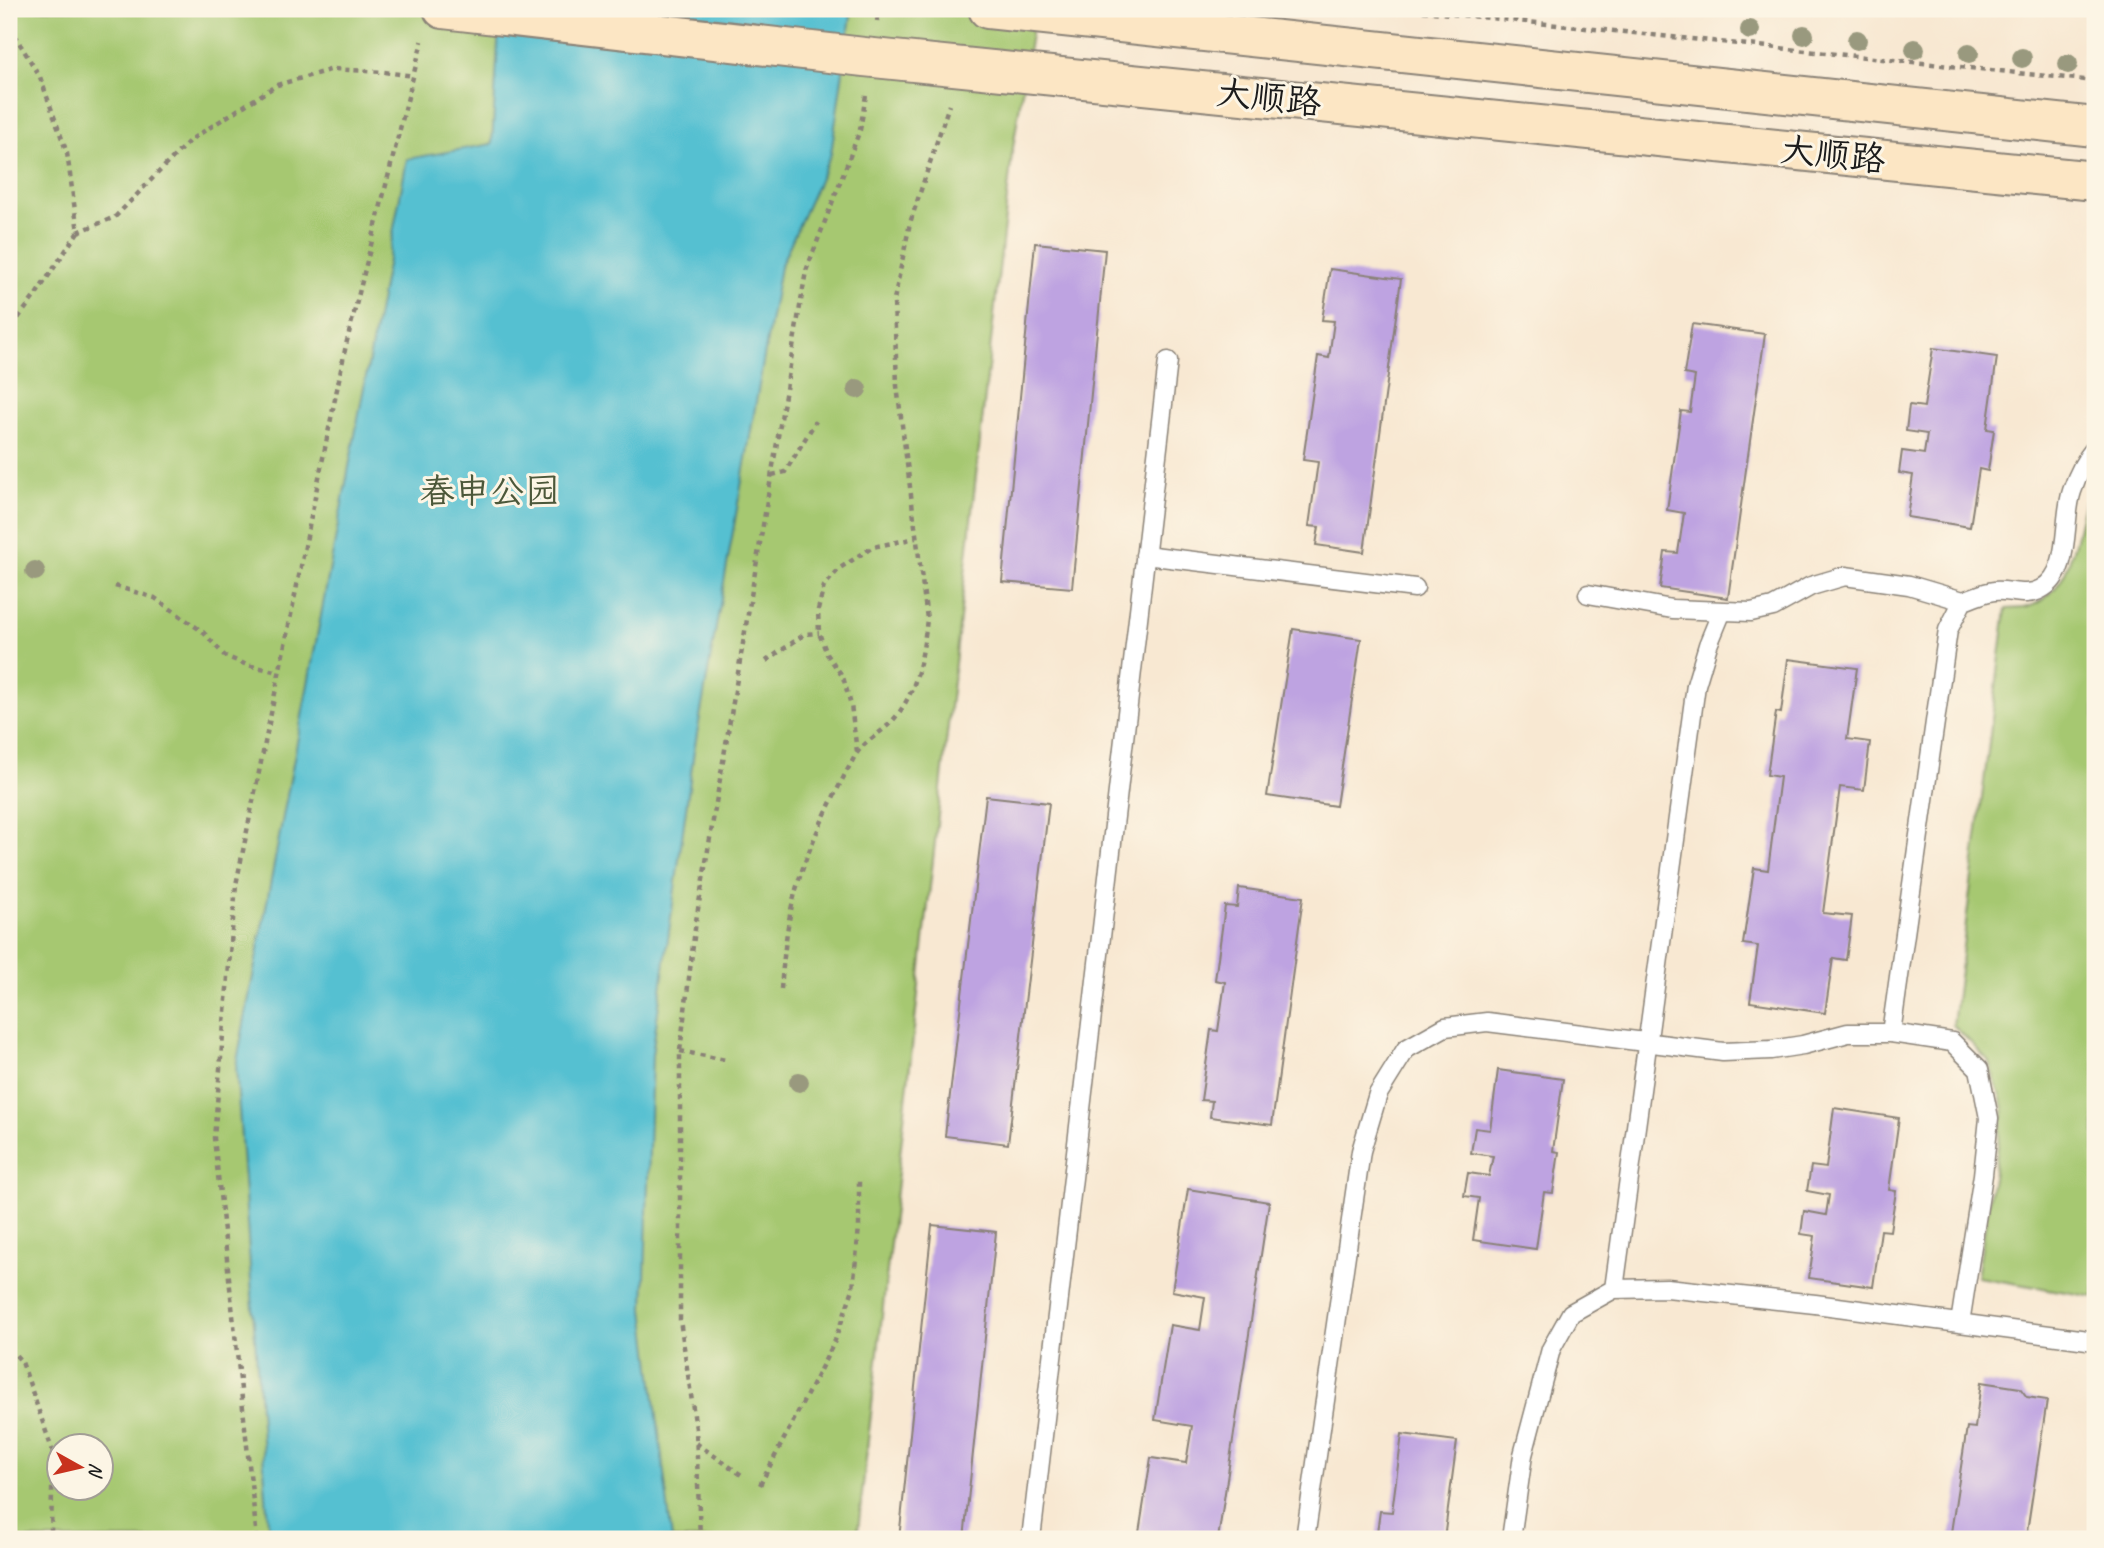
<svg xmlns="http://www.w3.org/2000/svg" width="2104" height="1548" font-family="Caveat,'LXGW WenKai TC',sans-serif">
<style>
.green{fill:#a6c871;stroke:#617246;stroke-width:2;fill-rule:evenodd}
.water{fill:#55c0d1;stroke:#386e76;stroke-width:2}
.building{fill:#bea3e1}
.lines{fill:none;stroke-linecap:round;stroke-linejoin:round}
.lane-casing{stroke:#8a8277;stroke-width:21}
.secondary-casing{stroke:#8a8277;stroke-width:42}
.path{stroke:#8a8277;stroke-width:4.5;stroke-dasharray:5 5;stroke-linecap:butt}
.lane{stroke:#fff;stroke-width:18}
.secondary{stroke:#fce6c4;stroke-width:38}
.tree{fill:#99997e}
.labels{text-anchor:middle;stroke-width:6;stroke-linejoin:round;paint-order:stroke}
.street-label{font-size:35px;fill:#1c1c1c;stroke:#fcf5e5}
.park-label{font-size:35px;fill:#4c583a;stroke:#fcf5e5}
</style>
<rect width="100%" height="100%" fill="#fcf5e5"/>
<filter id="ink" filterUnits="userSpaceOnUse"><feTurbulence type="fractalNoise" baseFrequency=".0143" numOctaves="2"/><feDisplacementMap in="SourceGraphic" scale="14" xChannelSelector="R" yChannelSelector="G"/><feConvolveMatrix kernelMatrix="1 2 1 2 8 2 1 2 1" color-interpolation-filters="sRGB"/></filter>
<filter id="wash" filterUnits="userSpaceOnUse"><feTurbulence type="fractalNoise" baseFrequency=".00686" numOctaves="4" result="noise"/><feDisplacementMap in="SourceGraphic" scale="28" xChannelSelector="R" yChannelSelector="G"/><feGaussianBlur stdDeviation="1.57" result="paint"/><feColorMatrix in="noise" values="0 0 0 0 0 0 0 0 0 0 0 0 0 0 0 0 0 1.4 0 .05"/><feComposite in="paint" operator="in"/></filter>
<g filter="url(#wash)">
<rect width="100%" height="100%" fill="#f8e8d2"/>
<path class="green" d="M9 9H1035L1012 154 857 1539H9ZM60 1446H102V1488H60Z
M2095 474V1297L1977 1277 2004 1108 1988 1060 1953 1025 2006 609C2013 608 2022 609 2028 607 2082 589 2073 514 2095 474Z"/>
<path class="water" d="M500 9H852L831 154 780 267 694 751 652 1055 644 1309 672 1539H269L236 1066 407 159 492 144Z"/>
<g id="blocks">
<path class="building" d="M1035 243 1105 250 1072 588 1002 582Z
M1330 269 1401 279 1364 552 1316 545 1319 527 1309 526 1318 462 1303 460 1318 356 1329 358 1334 321 1322 320Z
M1692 324 1765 334 1728 598 1660 588 1665 552 1678 553 1684 513 1667 510 1681 411 1690 412 1695 376 1684 374Z
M1933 348 1997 357 1987 429 1994 430 1988 471 1979 469 1970 527 1907 517 1913 475 1899 473 1902 451 1924 454 1927 434 1906 431 1909 405 1924 407Z
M1293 629 1361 639 1336 806 1267 796Z
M1788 659 1857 668 1847 739 1870 742 1864 790 1840 787 1823 913 1852 916 1846 960 1833 958 1825 1013 1750 1002 1758 946 1743 944 1754 868 1768 870 1780 777 1767 775 1776 712 1781 713Z
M986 796 1049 803 1008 1144 945 1136Z
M1239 888 1303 897 1272 1125 1210 1117 1212 1101 1201 1100 1211 1030 1218 1031 1225 982 1215 980 1225 906 1237 907Z
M1498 1070 1563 1079 1553 1151 1559 1152 1553 1193 1544 1192 1536 1249 1473 1240 1479 1198 1464 1196 1468 1173 1489 1176 1493 1156 1471 1153 1475 1128 1490 1130Z
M1834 1108 1899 1118 1889 1190 1896 1191 1890 1231 1881 1230 1873 1287 1809 1278 1815 1236 1801 1234 1804 1211 1826 1215 1829 1195 1807 1191 1811 1166 1826 1168Z
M1188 1189 1269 1202 1218 1539H1138L1151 1458 1186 1463 1192 1426 1155 1420 1170 1325 1200 1330 1205 1297 1172 1291Z
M932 1225 996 1232 964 1539H899Z
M1981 1382 2020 1388 2027 1397 2047 1400 2027 1532 2034 1534 2033 1539H1950L1967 1427 1975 1428Z
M1402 1434 1457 1441 1444 1539H1376L1380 1511 1392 1512Z"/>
</g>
</g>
<g filter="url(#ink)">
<use href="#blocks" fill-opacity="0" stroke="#8a8277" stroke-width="2"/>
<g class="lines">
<defs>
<path id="lane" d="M1145 555 1415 588
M1588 594 1672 609 1751 612 1773 607 1811 586 1845 576 1909 585 1963 601
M1891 1033 1948 630 1963 601C1973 598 1984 592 1994 591 2009 589 2026 598 2041 589 2072 573 2062 520 2072 491 2077 476 2085 460 2095 448
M1614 1289 1696 685 1708 645 1722 611
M1031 1539 1168 361
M1305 1539 1361 1151 1378 1094 1406 1049 1445 1027 1487 1022 1723 1052 1771 1050 1803 1045 1848 1033H1891L1952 1042 1979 1069 1989 1118 1983 1175 1960 1323
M1511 1539 1523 1455 1551 1349 1571 1313 1614 1289 1667 1288 1815 1304 2095 1341"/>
<path id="secondary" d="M443 9 864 57 2095 181
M988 9 2095 127"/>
</defs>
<use href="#lane" class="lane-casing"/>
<use href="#secondary" class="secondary-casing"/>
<path class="path" d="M1403 9 2095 81
M877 21 879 9
M9 26 40 77 67 153 78 232 35 296 9 330
M78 232 115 217 190 140 277 85 333 69 384 72 414 76
M772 475 785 472 816 421
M115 586 155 598 203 632 225 656 247 665 279 672
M766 661 805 634 819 633
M857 752 851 705 843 677 827 654 819 633 818 610 824 586 840 568 873 547 916 538
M781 989C784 954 787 918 798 883 811 840 833 796 855 756 864 741 882 733 894 719 918 691 923 654 927 619L897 386 894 300 910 223 949 105
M680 1051 726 1060
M9 1348 22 1362 53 1452 51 1531 48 1539
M696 1443 743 1476
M760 1485 834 1343 853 1289 859 1227V1180
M257 1539 214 1138 236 885 346 345 422 41
M700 1539 696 1429 680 1320V1051L696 921 806 271 860 130 866 95"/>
<use href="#lane" class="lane"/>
<use href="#secondary" class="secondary"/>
</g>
<g class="tree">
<circle cx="1750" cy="30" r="10"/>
<circle cx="1804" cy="35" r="10"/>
<circle cx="1857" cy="40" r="10"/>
<circle cx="1915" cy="49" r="10"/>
<circle cx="1969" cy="53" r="10"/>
<circle cx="2022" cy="58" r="10"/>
<circle cx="2068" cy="64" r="10"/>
<circle cx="857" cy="389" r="10"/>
<circle cx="35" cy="571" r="10"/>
<circle cx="799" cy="1082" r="10"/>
</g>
</g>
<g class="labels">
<g class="street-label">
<text transform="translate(1269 97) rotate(6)" y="12">大顺路</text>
<text transform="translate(1833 154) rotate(6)" y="12">大顺路</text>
</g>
<g class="park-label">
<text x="490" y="503">春申公园</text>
</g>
</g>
<rect width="2104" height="1548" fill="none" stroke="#fcf5e5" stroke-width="35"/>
<g transform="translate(80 1467) rotate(98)"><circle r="33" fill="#fcf5e5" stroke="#a29e95" stroke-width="2"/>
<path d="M0-5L12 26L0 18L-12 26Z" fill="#c8321e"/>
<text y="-10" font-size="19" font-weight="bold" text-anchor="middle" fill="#1c1c1c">N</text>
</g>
</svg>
